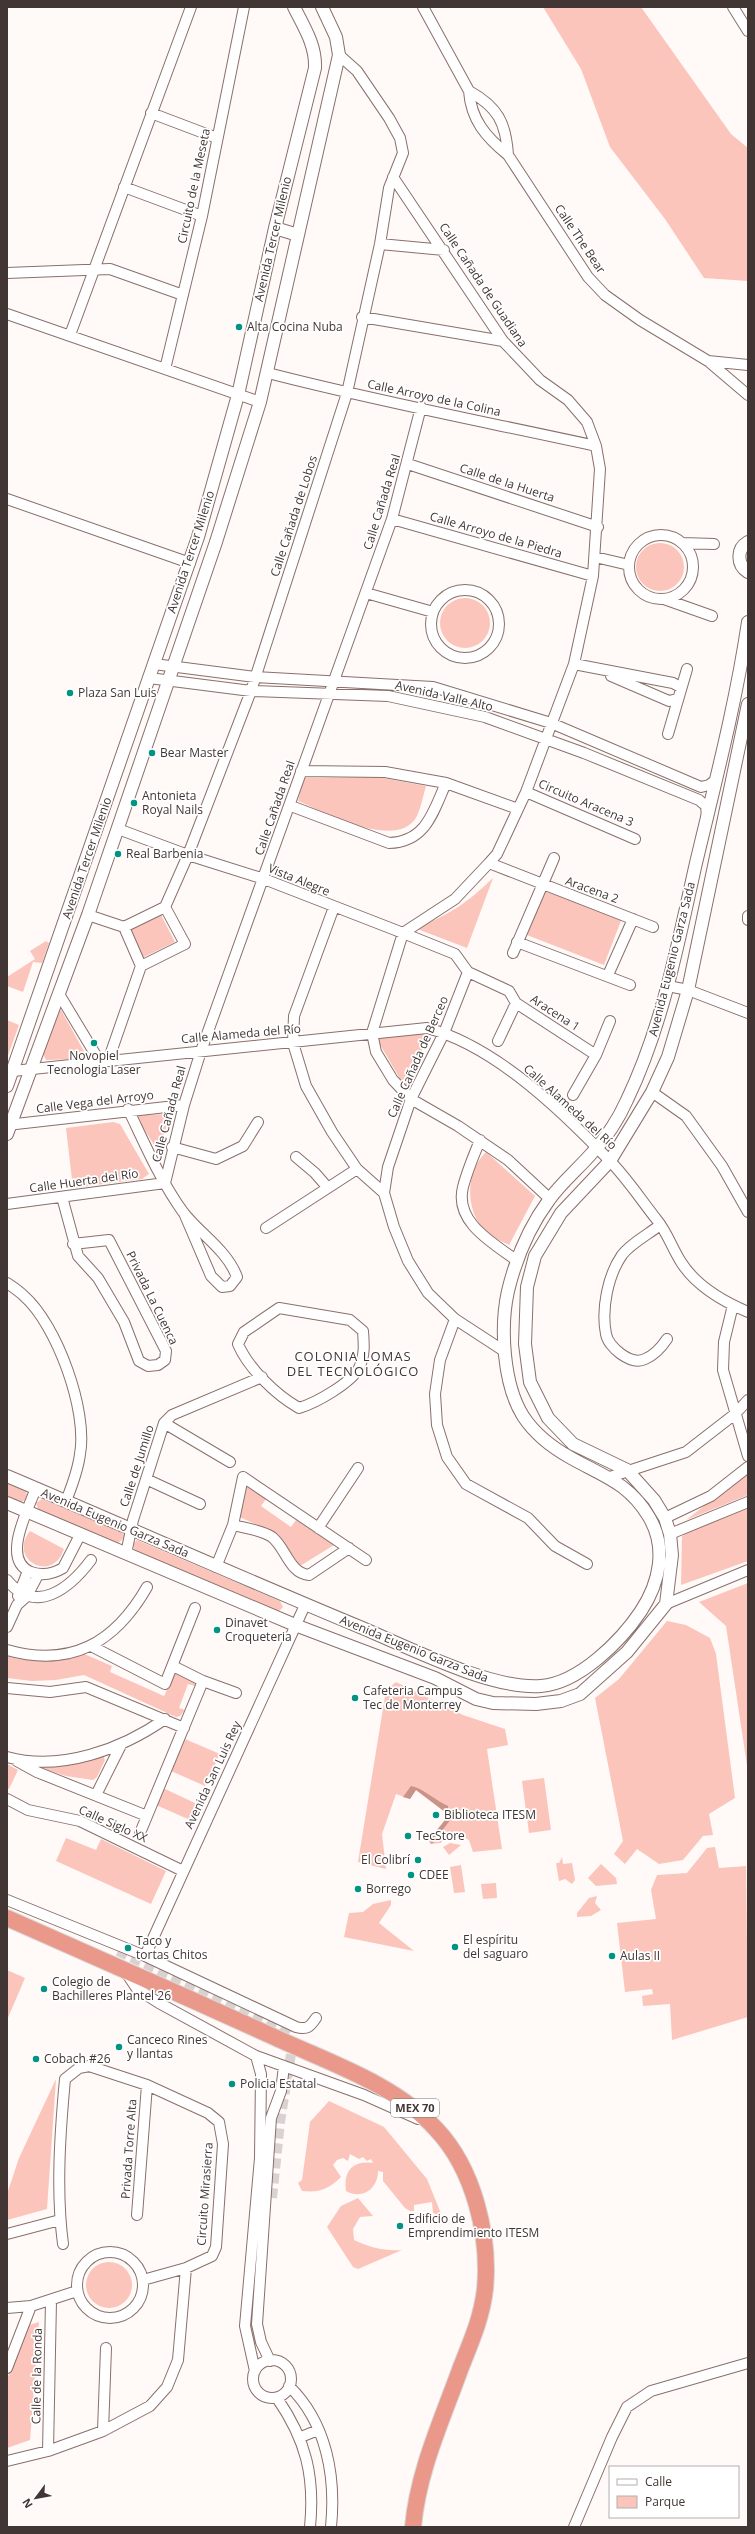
<svg xmlns="http://www.w3.org/2000/svg" width="755" height="2534" font-family="'Open Sans',sans-serif">
<style>
.green{fill:#fcc5bb}
.water{fill:#c89389}
.lines{fill:none;stroke-linecap:round;stroke-linejoin:round}
.minor-tunnel{stroke:#d9d2d1;stroke-width:10;stroke-dasharray:10 5;stroke-linecap:butt}
.minor-casing{stroke:#89706b;stroke-width:12}
.tertiary-casing{stroke:#89706b;stroke-width:14}
.trunk-casing{stroke:#d9d7d6;stroke-width:18}
.minor{stroke:#fff;stroke-width:10}
.tertiary{stroke:#fff;stroke-width:12}
.trunk{stroke:#ea988a;stroke-width:16}
.poi-dot{fill:#019483;stroke:#fff;stroke-width:1.5}
.labels{text-anchor:middle;stroke-width:3.5;stroke-linejoin:round;paint-order:stroke}
.shield{fill:#fff;stroke:#7b7271;stroke-width:1}
.shield-label{font-size:11px;font-weight:bold;fill:#423634}
.street-label{font-size:12px;fill:#423634;stroke:#fff}
.poi-label{font-size:12px;fill:#423634;stroke:#fff;text-anchor:start}
.neighbourhood-label{font-size:13px;letter-spacing:1px;fill:#423634;stroke:#fff}
</style>
<rect width="100%" height="100%" fill="#fff9f8"/>
<path class="green" d="M543 7H641L731 134 748 148V281L704 278 665 219 610 147 581 69Z
M636 567a24 24 0 1 1 48 0a24 24 0 1 1-48 0Z
M440 623a25 25 0 1 1 50 0a25 25 0 1 1-50 0Z
M377 777 426 786C423 796 421 807 417 816 398 852 324 812 298 801L303 778Z
M493 878 467 948 420 930 418 927C451 914 468 902 493 878Z
M541 890 622 918 604 965 527 935Z
M159 911 175 942 142 958 127 928Z
M46 941 49 943 42 963 33 962 23 992 7 986V977L35 959 30 951Z
M61 1010 85 1053 79 1059 46 1060 43 1054 56 1013Z
M7 1020 19 1025 7 1058Z
M426 1030 429 1034 406 1089 375 1036Z
M171 1114 158 1151 135 1115Z
M113 1122 120 1124 149 1174 142 1179 73 1188 66 1128Z
M486 1152 535 1196 509 1245C502 1241 490 1237 485 1231 465 1210 465 1172 486 1152Z
M748 1472V1495L686 1520Z
M7 1483 26 1491 28 1499 21 1502 7 1497Z
M247 1484 266 1499 261 1506 291 1527 296 1520 334 1545 300 1566 278 1534 237 1516Z
M42 1499 118 1530 124 1535 123 1539 117 1544 38 1509 36 1503Z
M748 1508V1561L681 1585 682 1536 696 1527Z
M30 1531 64 1549C53 1584 7 1560 30 1531Z
M137 1540 280 1601 283 1607 278 1612 135 1551 133 1544Z
M748 1583V1772L726 1626 699 1602Z
M667 1621 686 1625 710 1638 716 1654 735 1798 709 1814 713 1835 703 1836 683 1860 659 1864 637 1849 625 1864 614 1854 623 1841 595 1698 619 1679Z
M82 1653 112 1666 110 1672 164 1696 176 1671 197 1681 195 1686 188 1684 179 1708 185 1710 180 1716 176 1717 84 1675 56 1680 32 1681 7 1678V1656C33 1664 57 1659 82 1653Z
M396 1682 463 1715 505 1729 508 1745 487 1749 502 1849 473 1852 469 1840 460 1835 446 1836 441 1843 430 1844 429 1840 449 1815 416 1790 410 1799 396 1794 382 1834 386 1869 358 1862 386 1690Z
M185 1739 220 1754 205 1786 171 1771Z
M103 1755 105 1760 97 1777 93 1780 66 1776 31 1765Z
M7 1764 18 1770 9 1789 7 1788Z
M544 1778 551 1830 529 1833 522 1781Z
M163 1788 197 1804 190 1820 156 1805Z
M66 1838 96 1850 101 1839 166 1871 151 1904 56 1861Z
M450 1843 461 1845 449 1855 443 1847Z
M715 1847 719 1868 746 1866 748 2017 672 2040 670 2004 643 2006 642 1996 653 1994 652 1989 625 1992 617 1923 656 1919 651 1890 657 1875 687 1873 707 1848Z
M562 1857 563 1864 572 1863 575 1880 572 1884 565 1879 559 1881 556 1863H559Z
M601 1864 616 1878 617 1884 596 1886 588 1878Z
M461 1865 465 1892 454 1893 450 1867Z
M496 1883 497 1898 483 1899 481 1884Z
M597 1896 595 1903 601 1910 591 1916 577 1917V1913L589 1898Z
M391 1900V1905L379 1923 414 1951 344 1937 349 1913 363 1912 373 1904Z
M7 1970 25 1978 7 2020Z
M56 2079 47 2209 7 2220V2194L19 2158Z
M329 2101 384 2127 427 2179 442 2216 433 2213 432 2202 414 2205V2211H410L405 2208 383 2181V2172L378 2171C378 2189 362 2200 346 2191 343 2171 353 2160 373 2163L371 2159 367 2161 363 2157 359 2159 350 2154 348 2161 343 2158 337 2160 333 2165 341 2177C329 2189 319 2193 302 2191L298 2183 302 2180 310 2122Z
M358 2198 373 2216 360 2217 353 2229 354 2240C371 2248 384 2251 402 2250L358 2269 353 2267 327 2227 341 2206Z
M86 2285a23 23 0 1 1 46 0a23 23 0 1 1-46 0Z
M39 2322 30 2440 7 2448V2379L29 2325Z"/>
<path class="water" d="M411 1786C423 1788 436 1801 448 1806V1810L454 1815 432 1844 429 1840 449 1815 416 1790 410 1799 403 1797Z"/>
<g class="lines">
<path class="minor-tunnel" d="M118 1951 279 2027 289 2036 291 2054 280 2122 272 2198"/>
<defs>
<path id="minor" d="M423 7 469 91C471 120 486 137 508 155L588 277 605 295 640 320 708 361 748 395
M733 7 748 31
M469 91C498 107 506 123 508 155
M151 113 217 138
M393 177 503 341 540 380 568 400 587 422 596 446 600 469 593 576 574 664 526 792 497 854 489 863 455 899 403 933
M124 187 202 216
M380 244 444 250
M7 273 110 269 183 295
M7 314 260 402
M362 317 503 341
M70 335 191 7
M708 361 748 365
M165 369 202 216 244 7
M268 373C376 401 486 422 596 446
M408 464 598 527
M7 499 190 563
M392 519 593 576
M629 567a32 32 0 1 1 64 0a32 32 0 1 1-64 0Z
M683 543 714 544
M595 557 629 565
M431 624a34 34 0 1 1 68 0a34 34 0 1 1-68 0Z
M366 593 433 612
M664 599 712 616
M154 664 255 677 433 687 551 723 701 787 709 785 716 780
M574 664 673 683 680 687
M611 676 669 701 677 699
M149 678 251 691 388 696 485 717 584 753 699 800 706 806 707 817
M668 734 687 669
M301 771 385 772 446 783 518 809
M526 792 635 839
M291 806 389 843C426 842 433 812 446 783
M118 829 188 855 264 879 403 933 455 954 468 972 444 1033 411 1099 388 1167 384 1193 394 1227 408 1261 428 1293 455 1319 504 1351
M489 863 653 927
M165 907 188 855 251 691 347 393 380 244 389 188 403 153 400 138 389 118 357 71 339 55
M165 907 185 944 141 966 124 927Z
M334 907 294 1016 293 1043 306 1086 332 1132 357 1169 384 1193
M88 915 124 927
M748 916V920
M403 933 372 1033 376 1052 393 1080 411 1099 458 1126 508 1160 550 1199
M517 942 630 985
M513 953 554 858
M468 972 509 991 516 1003 596 1055
M608 975 633 919
M668 986 688 990 748 1013
M59 994 100 1062
M498 1041 516 1003
M108 1061 141 966
M13 1071 427 1028C495 1046 561 1110 609 1160 627 1178 641 1200 657 1220 667 1232 672 1248 681 1262 696 1286 722 1301 748 1312
M652 1092 686 1116 722 1166 748 1212
M573 1095 596 1055 610 1021
M128 1109C145 1144 160 1180 183 1212 200 1234 227 1250 237 1277L230 1286 222 1287 211 1276 184 1213
M7 1125 184 1105
M480 1140C474 1155 467 1171 463 1187 454 1222 493 1243 516 1260
M172 1147 216 1159 243 1146 258 1122
M296 1157 315 1173 328 1188
M165 1183 184 1105 201 1051 392 519 421 407
M62 1197 78 1256 98 1278 124 1322 139 1361 148 1366 158 1365 165 1360 166 1351 109 1240 73 1244
M7 1204 165 1183
M660 1225C649 1234 631 1243 622 1255 608 1275 601 1309 606 1334 608 1347 631 1366 645 1359 655 1355 661 1348 667 1339
M266 1228 357 1169
M7 1283C13 1287 19 1291 24 1296 57 1325 88 1411 80 1454 78 1470 72 1486 66 1501
M733 1305 724 1342 723 1370 748 1456
M279 1308 350 1320 363 1331C364 1344 365 1356 359 1368 351 1383 316 1403 299 1408 276 1395 248 1368 238 1344L244 1332Z
M455 1319 440 1360 435 1394 437 1425 447 1457 466 1484 528 1518 555 1546 587 1564
M164 1423 230 1462
M610 1477 686 1452 735 1414 748 1400
M146 1479 200 1504
M36 1488C29 1508 0 1560 31 1572 42 1576 53 1574 63 1568L80 1535
M665 1518 711 1496 748 1467
M233 1525C245 1528 262 1530 272 1537 286 1548 289 1573 309 1575L349 1548
M318 1528 358 1468
M670 1534 748 1502
M126 1554 133 1520 164 1423 172 1415 262 1377
M216 1567 233 1525 243 1477 366 1560
M7 1580C36 1616 70 1588 91 1560
M18 1596 28 1571
M666 1604 748 1570
M7 1627 17 1605 27 1596 38 1575
M91 1646 165 1684 195 1608
M7 1650C71 1668 115 1643 147 1587
M173 1666 203 1681 236 1693
M7 1688 50 1692 86 1687 184 1728
M7 1757C61 1772 122 1749 165 1719
M17 1761 37 1772 147 1816
M96 1795 121 1745
M7 1799 28 1810 80 1821 183 1871
M140 1833 203 1681
M7 1900 145 1956 296 2027C307 2030 310 2027 316 2018
M145 1956 305 1605
M125 1971 137 1989 159 2003 256 2056 364 2095 418 2119
M137 2215 147 2085
M7 2234 60 2220
M63 2244C56 2191 60 2133 65 2079L79 2068 89 2066 147 2085 208 2113 219 2122 223 2144 216 2247 212 2256 186 2268 143 2280
M77 2285a33 33 0 1 1 66 0a33 33 0 1 1-66 0Z
M7 2308 31 2306 77 2291
M253 2379a19 19 0 1 1 38 0a19 19 0 1 1-38 0Z
M270 2361 261 2342 257 2324 271 2118 281 2091 284 2066
M7 2368 31 2306
M255 2371 245 2326 260 2158 261 2074 256 2056
M289 2386C327 2423 336 2477 331 2527
M277 2398C306 2440 315 2476 310 2527
M103 2431 106 2348
M301 2437 318 2430
M48 2451 51 2301
M7 2461 48 2451 103 2431 150 2406 167 2387 178 2360 186 2268
M574 2527 612 2437 627 2407 651 2391 748 2363"/>
<path id="tertiary" d="M275 228 298 235
M748 542C736 549 737 565 748 572
M7 1086 198 537 238 395 275 228 315 68C316 45 304 27 294 7
M7 1134 88 915 216 542 260 402 339 55 336 37 322 7
M7 1476C125 1526 242 1578 360 1627 408 1647 491 1690 541 1686 579 1683 621 1641 641 1611 660 1582 667 1547 649 1517 629 1483 603 1476 571 1458 553 1448 534 1433 523 1416 503 1384 500 1327 508 1291 516 1258 529 1227 549 1200 561 1183 578 1169 592 1153 606 1138 619 1118 627 1100 663 1025 678 943 696 863 715 783 736 703 748 622
M7 1503 295 1625 435 1678 476 1699 493 1703 536 1704 561 1701 580 1694 627 1652 666 1604 672 1555 670 1534 665 1518 654 1500 627 1470 573 1444 548 1418 530 1382 525 1344 527 1287 535 1256 561 1213 610 1161 652 1092 668 1057 688 990 748 704"/>
<path id="trunk" d="M7 1918C96 1957 184 1996 272 2036 327 2062 394 2083 436 2129 474 2169 490 2236 485 2289 482 2317 471 2342 461 2367 442 2420 418 2471 413 2527"/>
</defs>
<use href="#minor" class="minor-casing"/>
<use href="#tertiary" class="tertiary-casing"/>
<use href="#trunk" class="trunk-casing"/>
<use href="#minor" class="minor"/>
<use href="#tertiary" class="tertiary"/>
<use href="#trunk" class="trunk"/>
</g>
<g class="poi-dot">
<circle cx="239" cy="327" r="4"/>
<circle cx="70" cy="693" r="4"/>
<circle cx="152" cy="753" r="4"/>
<circle cx="134" cy="803" r="4"/>
<circle cx="118" cy="854" r="4"/>
<circle cx="94" cy="1043" r="4"/>
<circle cx="217" cy="1630" r="4"/>
<circle cx="355" cy="1698" r="4"/>
<circle cx="436" cy="1815" r="4"/>
<circle cx="408" cy="1836" r="4"/>
<circle cx="418" cy="1860" r="4"/>
<circle cx="411" cy="1875" r="4"/>
<circle cx="358" cy="1889" r="4"/>
<circle cx="455" cy="1947" r="4"/>
<circle cx="128" cy="1948" r="4"/>
<circle cx="612" cy="1956" r="4"/>
<circle cx="44" cy="1989" r="4"/>
<circle cx="119" cy="2047" r="4"/>
<circle cx="36" cy="2059" r="4"/>
<circle cx="232" cy="2084" r="4"/>
<circle cx="400" cy="2226" r="4"/>
</g>
<g class="labels">
<rect class="shield" x="391" y="2099" width="48" height="18" rx="3"/>
<g class="shield-label">
<text x="415" y="2112">MEX 70</text>
</g>
<g class="street-label">
<text transform="translate(194 186) rotate(-78)" y="4">Circuito de la Meseta</text>
<text transform="translate(273 239) rotate(-77)" y="4">Avenida Tercer Milenio</text>
<text transform="translate(580 239) rotate(56)" y="4">Calle The Bear</text>
<text transform="translate(483 285) rotate(56)" y="4">Calle Cañada de Guadiana</text>
<text transform="translate(434 398) rotate(12)" y="4">Calle Arroyo de la Colina</text>
<text transform="translate(507 483) rotate(18)" y="4">Calle de la Huerta</text>
<text transform="translate(382 502) rotate(-73)" y="4">Calle Cañada Real</text>
<text transform="translate(294 516) rotate(-72)" y="4">Calle Cañada de Lobos</text>
<text transform="translate(496 535) rotate(16)" y="4">Calle Arroyo de la Piedra</text>
<text transform="translate(191 552) rotate(-72)" y="4">Avenida Tercer Milenio</text>
<text transform="translate(444 696) rotate(13)" y="4">Avenida Valle Alto</text>
<text transform="translate(586 803) rotate(23)" y="4">Circuito Aracena 3</text>
<text transform="translate(275 808) rotate(-71)" y="4">Calle Cañada Real</text>
<text transform="translate(87 858) rotate(-71)" y="4">Avenida Tercer Milenio</text>
<text transform="translate(299 880) rotate(22)" y="4">Vista Alegre</text>
<text transform="translate(592 890) rotate(20)" y="4">Aracena 2</text>
<text transform="translate(672 959) rotate(-76)" y="4">Avenida Eugenio Garza Sada</text>
<text transform="translate(555 1013) rotate(33)" y="4">Aracena 1</text>
<text transform="translate(241 1034) rotate(-5)" y="4">Calle Alameda del Río</text>
<text transform="translate(418 1057) rotate(-66)" y="4">Calle Cañada de Berceo</text>
<text transform="translate(95 1102) rotate(-7)" y="4">Calle Vega del Arroyo</text>
<text transform="translate(570 1107) rotate(42)" y="4">Calle Alameda del Río</text>
<text transform="translate(169 1114) rotate(-75)" y="4">Calle Cañada Real</text>
<text transform="translate(84 1181) rotate(-8)" y="4">Calle Huerta del Río</text>
<text transform="translate(152 1298) rotate(64)" y="4">Privada La Cuenca</text>
<text transform="translate(137 1466) rotate(-72)" y="4">Calle de Jumillo</text>
<text transform="translate(115 1523) rotate(23)" y="4">Avenida Eugenio Garza Sada</text>
<text transform="translate(414 1649) rotate(22)" y="4">Avenida Eugenio Garza Sada</text>
<text transform="translate(213 1775) rotate(-65)" y="4">Avenida San Luis Rey</text>
<text transform="translate(113 1824) rotate(24)" y="4">Calle Siglo XX</text>
<text transform="translate(129 2149) rotate(-86)" y="4">Privada Torre Alta</text>
<text transform="translate(205 2194) rotate(-86)" y="4">Circuito Mirasierra</text>
<text transform="translate(37 2376) rotate(-89)" y="4">Calle de la Ronda</text>
</g>
<g class="poi-label">
<text x="247" y="331">Alta Cocina Nuba</text>
<text x="78" y="697">Plaza San Luis</text>
<text x="160" y="757">Bear Master</text>
<text x="142" y="800">Antonieta<tspan x="142" dy="14">Royal Nails</tspan></text>
<text x="126" y="858">Real Barbenia</text>
<text x="94" y="1060" text-anchor="middle">Novopiel<tspan x="94" dy="14">Tecnologia Laser</tspan></text>
<text x="225" y="1627">Dinavet<tspan x="225" dy="14">Croqueteria</tspan></text>
<text x="363" y="1695">Cafeteria Campus<tspan x="363" dy="14">Tec de Monterrey</tspan></text>
<text x="444" y="1819">Biblioteca ITESM</text>
<text x="416" y="1840">TecStore</text>
<text x="410" y="1864" text-anchor="end">El Colibrí</text>
<text x="419" y="1879">CDEE</text>
<text x="366" y="1893">Borrego</text>
<text x="463" y="1944">El espíritu<tspan x="463" dy="14">del saguaro</tspan></text>
<text x="136" y="1945">Taco y<tspan x="136" dy="14">tortas Chitos</tspan></text>
<text x="620" y="1960">Aulas II</text>
<text x="52" y="1986">Colegio de<tspan x="52" dy="14">Bachilleres Plantel 26</tspan></text>
<text x="127" y="2044">Canceco Rines<tspan x="127" dy="14">y llantas</tspan></text>
<text x="44" y="2063">Cobach #26</text>
<text x="240" y="2088">Policia Estatal</text>
<text x="408" y="2223">Edificio de<tspan x="408" dy="14">Emprendimiento ITESM</tspan></text>
</g>
<g class="neighbourhood-label">
<text x="353" y="1361">COLONIA LOMAS<tspan x="353" dy="15">DEL TECNOLÓGICO</tspan></text>
</g>
</g>
<rect width="755" height="2534" fill="none" stroke="#423634" stroke-width="16"/>
<rect x="609" y="2466" width="130" height="52" fill="#ffffff" stroke="#b3afae"/>
<rect x="617" y="2479" width="20" height="6" fill="#ffffff" stroke="#b3afae"/>
<text x="645" y="2486" font-size="12" fill="#423634">Calle</text>
<rect x="617" y="2496" width="20" height="12" fill="#fcc5bb" stroke="#b3afae"/>
<text x="645" y="2506" font-size="12" fill="#423634">Parque</text>
<g transform="translate(36 2498) rotate(238)" stroke="#ffffff" stroke-width="3" paint-order="stroke">
<path d="M0-3L7 15L0 10L-7 15Z" fill="#423634"/>
<text y="-6" font-size="11" font-weight="bold" text-anchor="middle" fill="#423634">N</text>
</g>
</svg>
